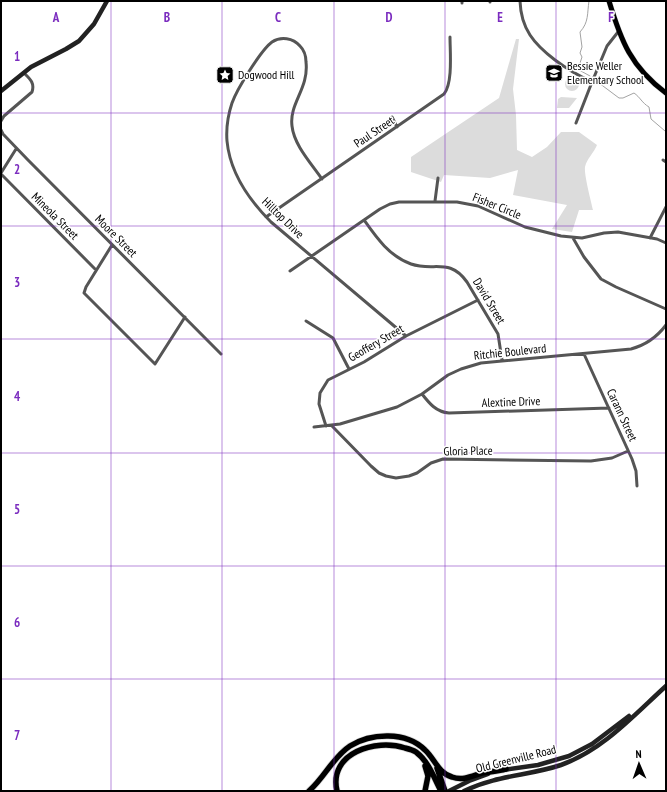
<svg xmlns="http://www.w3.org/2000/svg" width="667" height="792" font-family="'PT Sans Narrow',sans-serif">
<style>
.green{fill:#dcdcdc}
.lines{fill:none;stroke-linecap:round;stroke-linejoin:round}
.stream{stroke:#a3a3a3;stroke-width:1}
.primary-casing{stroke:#dbdbdb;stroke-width:6}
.motorway-casing{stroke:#dbdbdb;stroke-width:7}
.minor{stroke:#555;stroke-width:3}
.secondary{stroke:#222;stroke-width:4.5}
.primary{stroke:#000;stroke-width:5}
.motorway{stroke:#000;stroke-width:5.5}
.grid{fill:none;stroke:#7b2cbf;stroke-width:1;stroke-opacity:0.55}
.labels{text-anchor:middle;stroke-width:3;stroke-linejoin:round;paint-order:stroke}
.poi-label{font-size:12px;fill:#000;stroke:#fff;text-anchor:start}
.street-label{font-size:12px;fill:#000;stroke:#fff}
.grid-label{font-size:13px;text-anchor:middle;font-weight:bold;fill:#7b2cbf;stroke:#fff;stroke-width:3;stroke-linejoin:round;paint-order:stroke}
</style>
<rect width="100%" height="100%" fill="#fff"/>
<path class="green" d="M516 39H519L513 89 516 115 517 150 532 157 547 147 561 132H579L597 145C594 153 587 158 585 167 584 175 591 201 593 210H579L572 232 552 229 567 205 513 195 518 170 490 178 444 175 441 182 411 172V157L499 98Z
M565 84a7 7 0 1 1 14 0a7 7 0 1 1-14 0Z
M561 97 577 98 569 108H557L558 99Z"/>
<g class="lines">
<path class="stream" d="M589 1C587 14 589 22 580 32L582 47 580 53 582 57 579 66V70L590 76
M595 80 619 98H623L634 93C640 97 642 103 649 107L651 119 665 131"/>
<defs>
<path id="primary" d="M609 1C621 41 631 67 666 93"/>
<path id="motorway" d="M425 766 428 776 425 791
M437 768 445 791
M309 791C325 777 333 757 350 746 371 733 406 731 425 750 435 759 438 773 452 777 463 781 472 776 482 773 490 772 498 771 506 769
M337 791C328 753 376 738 405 748 409 749 413 750 416 752 429 762 434 778 441 791"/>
</defs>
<use href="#primary" class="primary-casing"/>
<use href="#motorway" class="motorway-casing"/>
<path class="minor" d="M462 1V3
M490 1V2
M520 1C521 29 534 44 555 60 567 69 579 76 592 82L607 46 618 32
M392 117 397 127
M1 121 4 116 32 92C35 83 30 79 24 73
M576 123 592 82
M1 130 3 134 28 160 221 354
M663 160 666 162
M1 173 16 149
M1 174 96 270
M322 179C311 163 294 145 292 126 289 103 309 89 306 62 306 56 304 50 300 46 293 38 281 36 272 42 261 50 237 89 232 103 228 115 226 128 227 141 230 173 250 201 271 222L406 336
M435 201 438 178
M266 217 444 94C453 83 450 52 450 37
M364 220C376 237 389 256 411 264 434 272 449 257 467 282L498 334 502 360
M573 238 584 257 601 279 616 287 666 309
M650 238 666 207
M112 245 86 287 84 293 155 364 185 317
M290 271 380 209 390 204 399 202H457L478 206 525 227 561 236 582 238 604 233 618 232 657 239 666 243
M306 321 333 338 349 369
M584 354 632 459 636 471 637 486
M422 394C429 403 436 412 449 413L609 408
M326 426 319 404 320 393 328 380 364 362 406 336 478 300
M332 426 371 466 379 473 386 476 396 478 409 476 417 473 431 463 443 459 591 461 612 458 628 451
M314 427 340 424 397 407 422 394 448 375 461 369 481 363 631 349C646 345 657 337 666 325"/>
<path class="secondary" d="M1 91 31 67 66 49 79 41 94 24 107 1
M503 770 538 765 569 756 592 744 629 716
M449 791 469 781 488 774
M464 791C497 775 528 776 561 765 603 750 634 715 666 686"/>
<use href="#primary" class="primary"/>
<use href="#motorway" class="motorway"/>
</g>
<path class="grid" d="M111 1V791M222 1V791M334 1V791M445 1V791M556 1V791M1 113H666M1 226H666M1 339H666M1 453H666M1 566H666M1 679H666"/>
<defs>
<symbol id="school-square" viewBox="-11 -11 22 22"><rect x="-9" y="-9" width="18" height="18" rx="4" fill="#000" stroke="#fff"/><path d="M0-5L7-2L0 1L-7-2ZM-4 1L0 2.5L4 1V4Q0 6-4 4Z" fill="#fff"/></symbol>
<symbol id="sight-square" viewBox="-11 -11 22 22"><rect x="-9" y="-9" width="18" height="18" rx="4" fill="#000" stroke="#fff"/><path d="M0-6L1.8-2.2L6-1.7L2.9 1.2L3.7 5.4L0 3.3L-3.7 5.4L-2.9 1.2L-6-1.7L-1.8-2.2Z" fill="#fff"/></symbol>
</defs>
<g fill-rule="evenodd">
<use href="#school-square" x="544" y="63" width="20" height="20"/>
<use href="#sight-square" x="215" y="65" width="20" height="20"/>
</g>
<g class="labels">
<g class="poi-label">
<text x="567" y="70">Bessie Weller<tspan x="567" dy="14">Elementary School</tspan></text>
<text x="238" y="79">Dogwood Hill</text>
</g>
<g class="street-label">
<text transform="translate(374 132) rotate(-34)" y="4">Paul Street</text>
<text transform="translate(497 206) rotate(22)" y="4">Fisher Circle</text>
<text transform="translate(55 216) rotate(45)" y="4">Mineola Street</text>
<text transform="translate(283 218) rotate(44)" y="4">Hilltop Drive</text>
<text transform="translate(116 236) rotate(45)" y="4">Moore Street</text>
<text transform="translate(489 301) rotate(59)" y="4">David Street</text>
<text transform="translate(376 343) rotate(-30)" y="4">Geoffery Street</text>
<text transform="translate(510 352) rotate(-6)" y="4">Ritchie Boulevard</text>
<text transform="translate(511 402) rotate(-2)" y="4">Alextine Drive</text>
<text transform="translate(622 415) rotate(65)" y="4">Carann Street</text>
<text transform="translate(468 451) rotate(-1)" y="4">Gloria Place</text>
<text transform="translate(516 759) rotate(-14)" y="4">Old Greenville Road</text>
</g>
</g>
<g class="grid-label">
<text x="56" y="22">A</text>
<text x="167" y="22">B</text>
<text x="278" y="22">C</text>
<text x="389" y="22">D</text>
<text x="500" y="22">E</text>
<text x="611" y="22">F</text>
<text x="17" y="61">1</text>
<text x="17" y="174">2</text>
<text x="17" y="287">3</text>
<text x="17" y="401">4</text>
<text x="17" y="514">5</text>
<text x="17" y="627">6</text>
<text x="17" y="740">7</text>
</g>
<rect width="667" height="792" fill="none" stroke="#000000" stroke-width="4"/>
<g transform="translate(639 764) rotate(358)" stroke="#ffffff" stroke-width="3" paint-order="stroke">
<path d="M0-3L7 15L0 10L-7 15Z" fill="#000000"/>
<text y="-6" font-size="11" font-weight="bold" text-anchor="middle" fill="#000000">N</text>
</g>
</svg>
